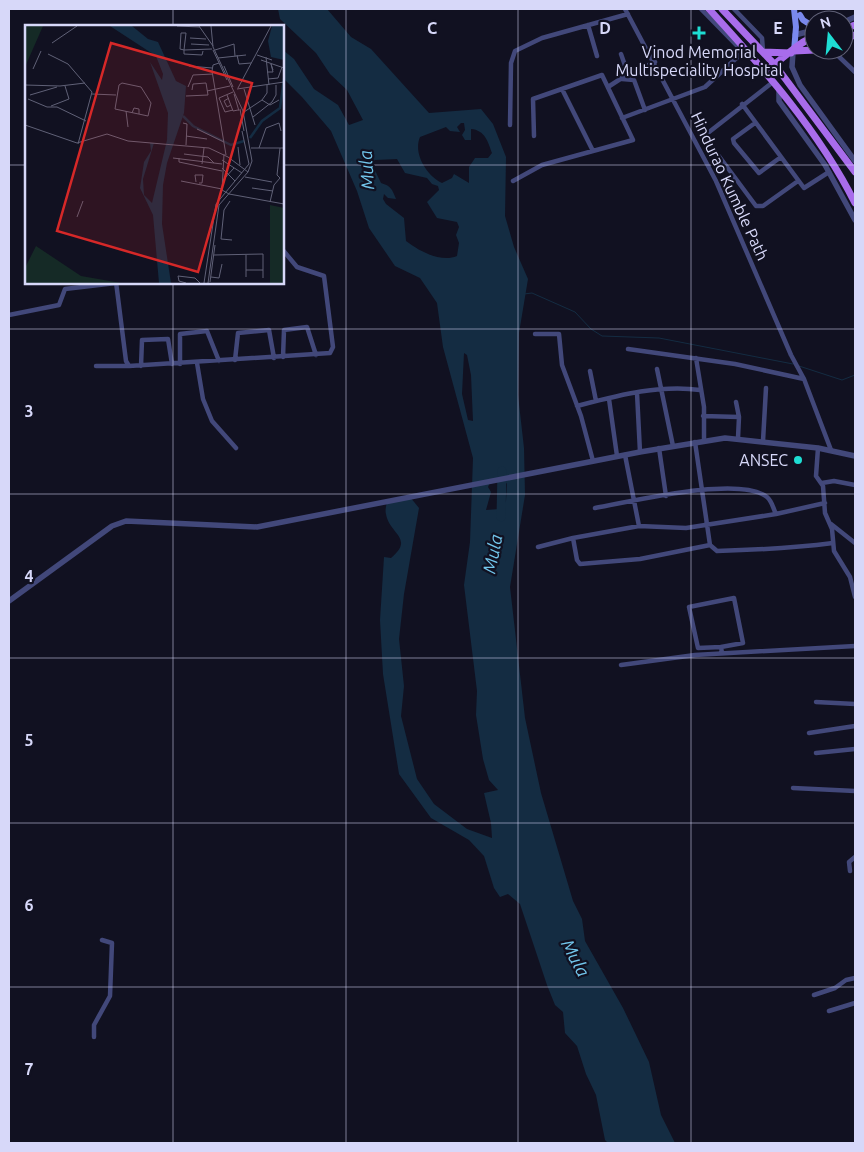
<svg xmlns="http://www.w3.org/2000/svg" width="864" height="1152" font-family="Ubuntu,sans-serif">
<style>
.water{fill:#142c42;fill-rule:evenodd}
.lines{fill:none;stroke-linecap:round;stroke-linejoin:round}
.stream{stroke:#142c42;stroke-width:1}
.river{stroke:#142c42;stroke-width:9}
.minor{stroke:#42487a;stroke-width:4.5}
.tertiary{stroke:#42487a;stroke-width:5.5}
.secondary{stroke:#7a89ed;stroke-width:6}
.primary{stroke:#a86ceb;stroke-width:7}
.grid{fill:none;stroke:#d7d8f9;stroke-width:1;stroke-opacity:0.55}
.poi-dot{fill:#1eded4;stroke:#111121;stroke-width:2}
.labels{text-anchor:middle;stroke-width:4.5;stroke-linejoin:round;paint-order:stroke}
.poi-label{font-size:16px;fill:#d7d8f9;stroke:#111121}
.street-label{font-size:16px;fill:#d7d8f9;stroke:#111121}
.water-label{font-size:18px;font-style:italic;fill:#72c6ec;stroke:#111121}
.inset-river{fill:none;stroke:#142c42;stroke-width:2.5}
.inset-road{fill:none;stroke:#606177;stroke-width:1}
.view{fill:#d62828;fill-opacity:0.15;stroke:#d62828;stroke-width:2.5}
.inset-edge{fill:none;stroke:#d7d8f9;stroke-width:2.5}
.grid-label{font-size:16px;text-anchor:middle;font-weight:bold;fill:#d7d8f9;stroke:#111121;stroke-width:4.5;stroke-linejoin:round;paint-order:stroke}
</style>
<rect width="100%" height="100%" fill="#111121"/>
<path class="water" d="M278 9H327L351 37 371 49 429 113 481 109 493 124 506 157 505 216 514 247 528 279 519 333 518 395 524 448 525 495 510 587 525 718 541 793 573 901 582 919 585 941 623 1008 649 1062 661 1115 675 1143H608L605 1140 596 1095 586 1074 577 1046 565 1033 563 1012 555 1005 547 985 520 904 508 894 500 897 494 888 484 856 469 840 431 818 399 774 383 674 380 620 384 557 391 558C415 538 389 534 386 514 385 511 386 506 387 502L410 497 419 508 404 594 399 639 404 686 401 716 417 779 434 804 467 829 492 838 491 823 484 793 498 790 489 780 483 759 476 715 477 691 464 585 470 542 473 458 443 347 437 303 420 278 395 266 369 228 357 191 331 131 302 97 283 78V50L294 59 314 89 338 105 349 125 363 120 347 90 330 74 316 53 280 19ZM461 123H464L465 130 462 135 465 140H471V129C485 130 488 142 492 153L488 158H475L469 167V183L454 174 452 178 442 183C426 175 413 153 420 137L446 127 450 131 460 132 457 127ZM397 159 405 173 427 178 432 184 438 186 439 190 427 202 437 218 457 222 459 227 456 235 459 243 457 256C441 263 419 251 406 241L404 218 386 204 383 199 384 194 388 198 396 199C392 189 391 186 381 183L372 164 375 160ZM464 353 467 355 471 375 473 421 468 420 462 394ZM502 477 507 484 506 501 500 509 486 510 491 492 488 487 491 480Z"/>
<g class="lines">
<path class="stream" d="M524 294 532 293 575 312 591 329 602 336 659 338 793 364
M799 366 842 380 855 375"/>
<path class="river" d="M501 517 502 471"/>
<path class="minor" d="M625 9 716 181 791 355 804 379 831 450
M701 9 745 54
M734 9 762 38 763 51
M588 25 597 56
M832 50 855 72
M621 54 628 74
M622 79 634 80 645 110
M773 82 704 136 756 206H763L798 181
M608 87 628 74 655 62
M562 89 593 151
M742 104 804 188 829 172
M622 118 705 87 743 52
M755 123 733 139 734 143 759 173 781 157
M510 125 511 63 515 51 542 38 628 14
M513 181 542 165 633 140 602 75 533 99 534 136
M116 282 126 361 129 366 330 353 333 347 324 276 297 267 282 249
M9 315 59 305 65 289 116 283
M535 334H559L562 365 581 416 593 461
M628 349 735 364 804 379
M283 357 284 330 307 327 316 355
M696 358 704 407V440
M235 360 238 333 269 330 274 358
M197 363 203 399 212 421 236 448
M180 364V334L207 331 219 361
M96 366H129
M141 366 142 340 168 339 172 364
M657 369 673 446
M590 371 596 401
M637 393 640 452
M609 399 617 456
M736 402 739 417 738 438
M577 406C616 396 660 384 700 390
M703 416 739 417
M763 441 766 388
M695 442 710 545
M659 448 666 496
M818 448 816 476 823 486 825 513 832 529 834 551 850 577 855 597
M625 455 639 526
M822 483 834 481 855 485
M595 508C630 502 739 475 767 497 772 501 773 508 776 514
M831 524 855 543
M573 538 577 560 580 564 640 559 710 545 717 551C756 550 794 548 833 543
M538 547 573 538 639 526 686 528 776 514 825 503
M721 647 743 643 734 598 689 607 698 648 721 647 722 653
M621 665 695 655 855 646
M816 702 855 704
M809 733 855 726
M816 753 855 749
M793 788 855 791
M850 871 849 862 855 857
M814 995 835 988 846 980 855 978
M829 1011 855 1003
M94 1037V1025L110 996 112 943 102 940"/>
<path class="tertiary" d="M844 22 855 17
M795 35 814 30
M793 52 792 67 800 85 855 161
M779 90V101L825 165 855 220
M9 601 112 526 126 521 257 527 640 452 725 438 818 448 855 456"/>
<path class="secondary" d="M800 15 803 20 814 27
M794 51 796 27 794 9"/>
<path class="primary" d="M709 9C763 68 819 131 855 203
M722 9 775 65 855 172
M844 29 855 25
M844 39 855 35
M794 51 815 50
M763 52 791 53
M765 71C780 62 799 41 814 37"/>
</g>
<path class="grid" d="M173 9V26M346 9V1143M518 9V1143M691 9V1143M9 165H26M282 165H855M173 282V1143M9 329H855M9 494H855M9 658H855M9 823H855M9 987H855"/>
<g class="poi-dot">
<path d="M696.5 25.5h5v5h5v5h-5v5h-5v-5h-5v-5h5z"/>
<circle cx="798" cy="460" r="5"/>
</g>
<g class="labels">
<g class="poi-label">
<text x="699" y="58">Vinod Memorial<tspan x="699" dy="18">Multispeciality Hospital</tspan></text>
<text x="788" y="466" text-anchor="end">ANSEC</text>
</g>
<g class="street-label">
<text transform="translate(730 186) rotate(65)" y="6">Hindurao Kumble Path</text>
</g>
<g class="water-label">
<text transform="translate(367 170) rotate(-94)" y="6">Mula</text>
<text transform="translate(493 554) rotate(-79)" y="6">Mula</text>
<text transform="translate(575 958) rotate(62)" y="6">Mula</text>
</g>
</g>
<g transform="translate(25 25)">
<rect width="259" height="259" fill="#111121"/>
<path d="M0 1H18L0 42ZM245 180 259 183V258H245ZM11 221 56 251 96 258H0V243Z" fill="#152a26"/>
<path d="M85 1H107L123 14 133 17 151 56 161 61 159 88 142 138 138 160 137 199 146 258H134L128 190 115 163 119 137 126 126 125 118H129L118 154 119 170 127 178 142 115 143 88 125 37 137 55 138 49 131 31ZM247 1H259V35L246 32 243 16Z" fill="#142c42"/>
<path class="inset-river" d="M158 91 168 101 206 120 219 116M225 113 237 96 255 83 259 53"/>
<path class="inset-road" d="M152 1 175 2M174 1 188 21M165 13 181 14M27 18 52 1M166 19 184 20M188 25 202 55M190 25 209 19 210 31M178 26 177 30 159 29V25L155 24 156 8H161L159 25 187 24M23 29 43 39 67 67 53 119M212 30 214 39 226 38M232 30 247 35M241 32 244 60M193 33 221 30M236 35 259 43M194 38 188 40 187 46 201 130M164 41 187 43M199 41 208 62M8 44 16 26M242 47H248L246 39 248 45M243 54 253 53 257 42M97 58 116 62 126 78 123 91 90 84 94 60ZM0 60 35 61 60 58M163 62 168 50 188 49M213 63 246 1M212 64 259 57M219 64 230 100M182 66 205 61M67 69 91 70M209 69 214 86M5 70 32 62M202 70 208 86 213 85M161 71 183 70 181 58 168 59 167 65M204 73 199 76 202 82 206 80M3 74 22 82H32L61 96M237 75 245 80 254 75M26 81 44 74 40 61M215 84 219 106M208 85 200 87 194 73 208 67M101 86 103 102M219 87 237 75 242 68V60M107 88 109 83 114 84V89M228 92 247 77 251 70V60M158 98 162 99 161 120M0 100 52 118 82 109 103 116 184 123 203 132 223 147M172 104 199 117M161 111 182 114M213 122 215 140M226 123H259M234 123 241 103 254 98 256 106M159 129 183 132 189 138M199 129 197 165 204 169 259 179M148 133 197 139M154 133V137L197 146M197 135 217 148M177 139 179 123M197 143 210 156M220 152 247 157M198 155 209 143M156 156 197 164M171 157 170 150H178L177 158H174M227 163 248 166M205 176 199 185 196 214 207 215M245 177 249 160 255 153 252 150 255 123M52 192 58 176M189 230 238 229V253M221 245H238M186 252 194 253 197 239M221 252V230M185 257 190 220M161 258 154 256 153 251 170 253 175 258M179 258 191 179 224 139 217 106M183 258 194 180 223 147 227 136 218 86 188 22 186 1"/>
<path class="view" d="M86 18 227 58 173 247 32 206Z"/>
<rect width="259" height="259" class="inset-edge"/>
</g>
<g class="grid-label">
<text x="432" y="34">C</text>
<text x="605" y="34">D</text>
<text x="778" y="34">E</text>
<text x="29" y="417">3</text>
<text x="29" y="582">4</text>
<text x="29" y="746">5</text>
<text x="29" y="911">6</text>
<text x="29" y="1075">7</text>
</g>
<rect width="864" height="1152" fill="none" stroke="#d7d8f9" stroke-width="20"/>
<g transform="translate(829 35) rotate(344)"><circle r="24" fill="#111121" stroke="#606177"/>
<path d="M0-4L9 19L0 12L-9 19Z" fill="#1eded4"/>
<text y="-8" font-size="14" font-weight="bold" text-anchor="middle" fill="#d7d8f9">N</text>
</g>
</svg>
